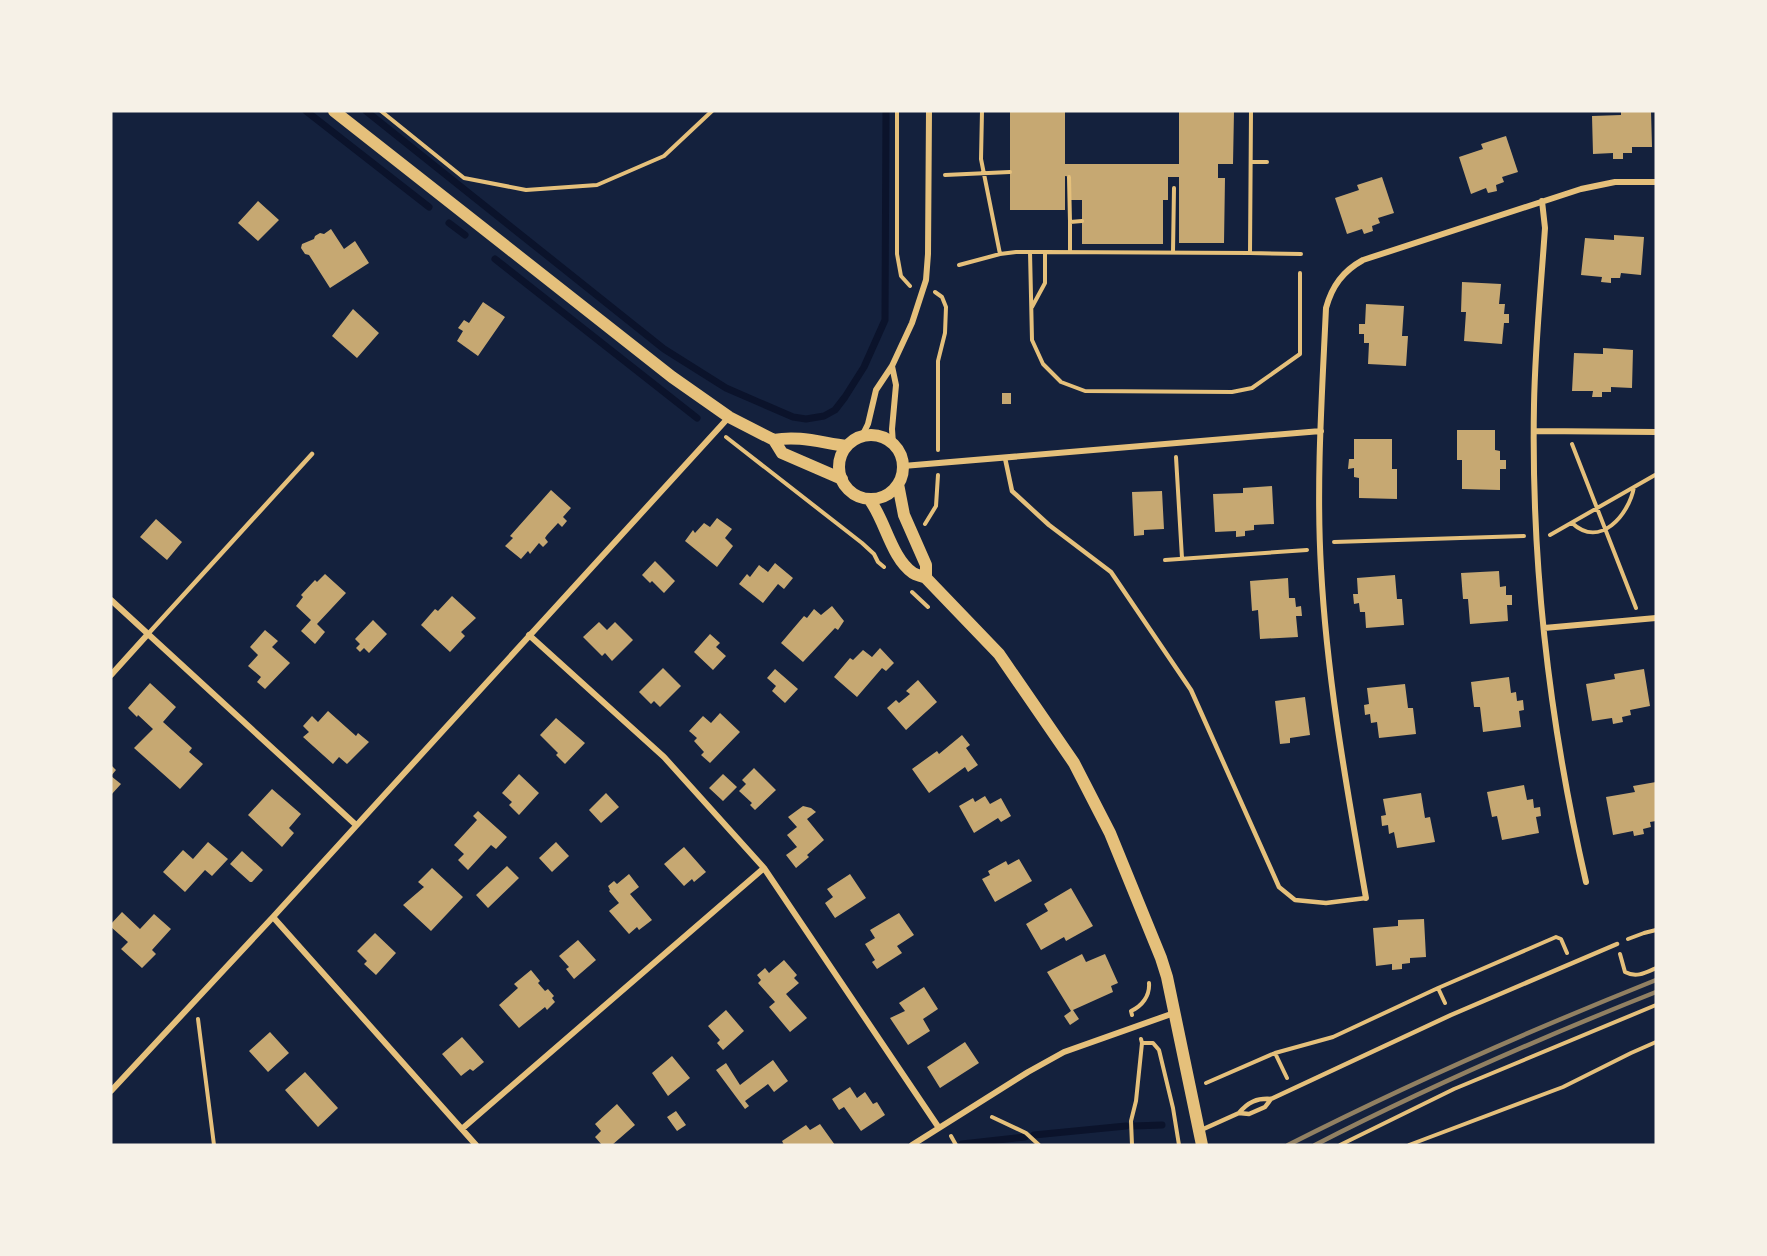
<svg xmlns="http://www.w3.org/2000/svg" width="1767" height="1256" font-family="'Nunito Sans',sans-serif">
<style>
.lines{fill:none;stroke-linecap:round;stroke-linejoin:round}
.stream{stroke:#0b132b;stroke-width:7}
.building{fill:#c6a872}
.path{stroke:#e5c07b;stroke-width:4}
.service{stroke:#e5c07b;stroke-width:4.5}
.minor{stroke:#e5c07b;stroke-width:6}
.secondary{stroke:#e5c07b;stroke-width:12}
.rail{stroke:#918062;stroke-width:4.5}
</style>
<rect width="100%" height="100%" fill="#14213d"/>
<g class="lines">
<path class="stream" d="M306 111 429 207
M366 111 664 349 726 388 793 417 806 419 824 416 835 410 845 397 864 367 885 320 886 111
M449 223 465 235
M495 259 697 418
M1134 1126 1162 1125
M1034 1135 1126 1126
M962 1144 1025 1137"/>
</g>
<path class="building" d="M1010 111H1065V164H1179V111H1234L1233 164H1218V178H1225L1224 243H1179V177H1168V200H1163V244H1082V200H1071V177L1065 176V210H1010Z
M1621 111H1651L1652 147H1632V153H1623V159H1613V153L1593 154 1592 116 1621 115Z
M1506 136 1518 172 1502 177 1504 182 1496 185 1497 191 1488 193 1486 188 1471 194 1459 157 1483 149 1481 144Z
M1382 177 1394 213 1378 218 1380 223 1372 226 1373 231 1364 234 1362 229 1347 234 1335 198 1359 190 1357 185Z
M258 201 279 220 258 241 238 223Z
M331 229 344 249 355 241 369 263 330 288 309 255 305 254 301 248 302 244 314 239 315 236 320 233 324 234Z
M1614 235 1644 237 1641 275 1621 273 1620 278H1611V283L1601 282 1602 277 1581 275 1585 238 1614 240Z
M1462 282 1501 284 1499 304H1505L1504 314H1509V323H1504L1502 344 1464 341 1466 312H1461Z
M483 302 505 317 478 356 457 341 463 331 458 328 464 320 469 323Z
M1366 304 1404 306 1402 336H1408L1406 366 1368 364 1369 343H1364V334H1359V324H1365Z
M353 309 379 333 357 358 332 336Z
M1603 348 1633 350 1632 388 1611 387V392H1602V397H1592L1593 391H1572L1574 353 1603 354Z
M1002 393H1011V404H1002Z
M1457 430H1495V450L1500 451V460H1506V469H1500V490L1462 489V460H1457Z
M1354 439H1392V469H1397V499L1359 498V478L1354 477V468L1348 469 1349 459H1354Z
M1272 486 1274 524 1254 525V530L1245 531V536L1236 537V531L1215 532 1213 494 1243 493V488Z
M551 490 571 508 563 517 567 521 562 527 558 523 547 535 545 538 548 542 543 547 539 543 530 554 528 551 521 559 505 546 513 538 510 536Z
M1162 491 1164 529 1144 530V535L1134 536 1132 492Z
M717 518 732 529 725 538 733 546 717 567 685 541 693 530 695 533 704 523 710 527Z
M156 519 182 542 167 560 140 537Z
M655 561 675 581 664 593 652 581 650 583 642 575Z
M775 563 793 578 784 589 778 584 763 603 739 584 747 574 750 577 759 565 768 572Z
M1499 571 1500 587 1506 586V595H1512V605H1507L1508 621 1470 624 1468 599H1463L1461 573Z
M325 574 346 593 317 624 325 632 315 644 301 631 311 620 296 606 303 597 301 595 315 580 317 582Z
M1395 575 1397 599H1402L1404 625 1366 628 1365 612H1360L1359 603 1354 604 1353 594H1358L1357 578Z
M1288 578 1289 598H1295L1296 607 1301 606 1302 616H1296L1298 637 1260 639 1258 610 1252 611 1250 581Z
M452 596 476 618 461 632 465 636 450 652 421 625 435 609 438 611Z
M832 606 844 621 838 630 835 628 803 662 781 643 804 616 807 618 814 609 821 615Z
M373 620 387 634 369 653 364 648 360 652 356 648 360 644 355 639Z
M599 622 607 630 615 622 633 640 612 661 605 653 602 656 583 637Z
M265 630 278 641 272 647 290 663 265 689 257 682 261 677 248 666 258 655 250 647Z
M710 634 720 643 716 647 726 656 713 670 694 652Z
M880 648 894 663 886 671 882 668 857 697 834 677 850 658 853 660 863 650 872 657Z
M663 668 681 686 660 707 654 701 651 704 639 692Z
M775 669 798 689 785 703 772 691 776 686 767 678Z
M1644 669 1650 706 1630 710 1631 715 1622 717 1623 722 1613 724 1612 718 1592 721 1586 684 1615 679 1614 674Z
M1509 677 1511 693 1516 692 1517 701 1523 700 1524 710 1519 711 1521 727 1483 732 1480 707H1474L1471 682Z
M918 680 937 702 906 730 887 708 896 700 899 703 910 694 906 691Z
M150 683 176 707 163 722 192 748 189 752 203 764 180 789 134 748 153 729 138 715 137 717 128 708Z
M1405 684 1408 708H1413L1416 734 1379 738 1377 722 1371 723 1370 714 1365 715 1364 705 1369 704 1367 688Z
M1305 697 1310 735 1290 738V743L1280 744 1275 701Z
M328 711 356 736 358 733 369 742 347 764 339 757 333 764 303 737 309 732 303 726 312 716 318 722Z
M720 713 740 732 710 763 701 755 704 752 694 741 697 738 689 731 703 716 711 723Z
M556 718 585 743 565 764 556 755 558 753 540 735Z
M962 735 970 745 966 748 978 765 968 772 965 767 929 793 912 769 937 751 939 754Z
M111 765 116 770 111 776 121 784 111 795Z
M754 768 776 790 755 810 750 805 752 803 739 791 746 784 742 780Z
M519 774 539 793 519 815 509 805 512 802 502 793Z
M723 774 737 787 723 801 709 788Z
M1656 782V821L1650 822 1651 827 1643 829 1644 834 1634 836 1633 831 1613 835 1606 797 1635 792 1633 786Z
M1524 785 1527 800 1533 799 1534 808 1540 807 1541 816 1536 817 1539 833 1502 840 1497 816 1492 817 1487 792Z
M272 789 301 814 289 828 294 833 282 847 248 815Z
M606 793 619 807 601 823 589 810Z
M1421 793 1425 818 1430 817 1435 842 1397 848 1394 832 1389 834 1388 825 1382 826 1381 816 1386 815 1383 799Z
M985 796 990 804 1001 798 1011 816 1001 822 998 818 974 833 959 806 973 798 975 802Z
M803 806 811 808 816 812 807 819 824 840 807 855 809 857 796 868 786 855 797 847 787 835 797 827 788 817Z
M478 811 507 837 496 849 491 845 468 870 458 860 464 854 454 845 477 820 473 816Z
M208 842 228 859 212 876 205 870 185 892 163 872 183 850 193 859Z
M556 842 569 856 552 872 539 858Z
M684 847 706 872 694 882 692 879 684 886 664 864Z
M242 851 263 870 252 882H250L230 864Z
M1019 859 1032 881 995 902 982 879 990 875 988 871 1006 861 1008 865Z
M507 866 519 878 488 908 476 895Z
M432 868 463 897 431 931 403 905 424 887 418 882Z
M629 874 639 887 630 894 652 920 639 930 637 927 629 934 609 911 619 903 609 891 610 890 608 886 614 881 617 884Z
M850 874 866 898 835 918 825 903 833 897 827 889Z
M1071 888 1093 926 1066 941 1064 937 1041 950 1026 924 1048 911 1044 904Z
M122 912 140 929 154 914 171 929 152 950 156 954 142 968 121 949 128 942 111 927V924Z
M899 913 914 935 897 946 902 953 877 969 872 962 875 960 865 944 875 938 870 930Z
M1424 919 1426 957 1410 958V963L1402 964V969L1392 970V964L1376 966 1373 928 1398 926V920Z
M375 933 396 953 376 975 364 964 367 961 357 951Z
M578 940 596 960 574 979 566 969 569 967 559 956Z
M1082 954 1086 962 1105 954 1118 983 1111 986 1113 992 1073 1010 1079 1019 1070 1025 1064 1016 1071 1011 1047 972Z
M784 960 797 975 794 978 799 983 786 994 807 1018 790 1032 769 1007 775 1002 758 983 761 980 757 975 765 968 769 973Z
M531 970 540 981 538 983 545 991 548 989 554 996 552 998 555 1002 547 1010 545 1007 519 1028 499 1005 518 988 514 984Z
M924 987 938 1009 923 1019 930 1031 908 1045 890 1018 905 1011 899 1003Z
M726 1010 744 1031 723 1050 717 1043 720 1040 708 1026Z
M270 1032 289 1053 268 1072 249 1051Z
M462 1037 484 1062 473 1071 470 1069 461 1076 442 1054Z
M965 1042 979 1063 940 1088 927 1067Z
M672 1056 690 1078 668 1096 652 1073Z
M773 1060 788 1081 774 1092 768 1084 745 1101 749 1106 745 1109 716 1070 726 1063 740 1085Z
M305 1072 338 1108 318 1127 285 1090Z
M850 1087 857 1098 865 1092 873 1104 877 1102 885 1115 861 1131 844 1107 839 1110 832 1099Z
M617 1104 635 1125 612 1145H602L595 1137 601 1131 595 1124Z
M676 1111 686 1125 677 1131 667 1117Z
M820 1124 835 1145H784L782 1141 806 1125 810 1130Z"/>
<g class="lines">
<path class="path" d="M381 111 464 178 526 190 597 185 664 156 712 111
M897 111V254L901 276 910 286
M1251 162H1267
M945 175 1010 172
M1069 177 1070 222
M1030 252 1032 340 1043 364 1061 382 1085 391 1232 392 1252 388 1300 354V273
M1070 252V222L1082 221
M1173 252 1174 188
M1250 253 1301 254
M1000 254 1016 252H1045L1250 253 1251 111
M959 265 1000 254 981 159 982 111
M935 292 942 297 946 307 945 333 938 361V450
M1032 307 1045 283V252
M726 437 862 543 874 554 878 562 884 567
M1572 444 1636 608
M1176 457 1182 558
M1572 523C1600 549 1629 515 1634 487
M925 524 936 506 938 475
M1550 535 1655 475
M1334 542 1524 536
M1165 560 1307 550
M912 592 928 607
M1628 939 1644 933 1656 930
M1620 954 1625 972C1636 978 1645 973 1656 968
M1438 988 1445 1003
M1132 1015 1131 1011C1142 1006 1150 996 1149 983
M198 1019 214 1145
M1141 1039 1142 1043H1153L1159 1050 1173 1108 1179 1145
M1275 1053 1287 1078
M1206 1083 1275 1053 1333 1037 1438 988 1556 937 1561 939 1567 953
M992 1117 1026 1133 1039 1145
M951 1136 956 1145
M1132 1145 1131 1121 1136 1101 1142 1043
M1340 1145 1454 1089 1656 1005
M1409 1145 1563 1087 1631 1053 1656 1042"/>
<path class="service" d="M1005 458 1012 491 1049 525 1111 572 1191 690 1279 887 1295 900 1326 903 1366 898
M148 634 312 454
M1239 1113C1248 1102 1257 1098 1271 1099L1451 1015 1617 944
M1199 1131 1239 1113 1249 1114 1265 1107 1271 1099"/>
<path class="minor" d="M1542 201 1545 228C1541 287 1535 346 1534 405 1531 564 1550 726 1586 882
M892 366 896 385 892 429 893 444
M1534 431 1656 432
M862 436 868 424 876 390 892 366 912 323 926 280 928 254 929 111
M903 466 1321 431
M111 600 356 825
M1544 628 1656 618
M529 635 664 757 764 868 939 1128
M111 675 148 634
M1366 898C1347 789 1327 680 1321 568 1316 482 1322 395 1326 308 1332 286 1343 271 1363 260L1581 189 1615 182H1656
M273 917 476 1145
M111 1091 273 917 729 417
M463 1128 764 868
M912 1145 1028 1072 1064 1052 1174 1013"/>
<path class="secondary" d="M334 111 672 377 729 417 774 440 782 453 842 479
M839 467a32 32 0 1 1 64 0a32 32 0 1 1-64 0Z
M774 440C799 435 822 443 847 446
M898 484 904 515 926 565V578
M869 499C885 519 891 558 913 573 916 575 922 576 926 578L999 654 1074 763 1110 833 1161 958 1167 977 1202 1145"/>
<path class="rail" d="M1288 1145C1408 1084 1531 1030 1656 980
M1315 1145C1426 1088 1540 1038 1656 992"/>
</g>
<rect width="1767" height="1256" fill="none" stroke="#f6f1e7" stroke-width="225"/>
</svg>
